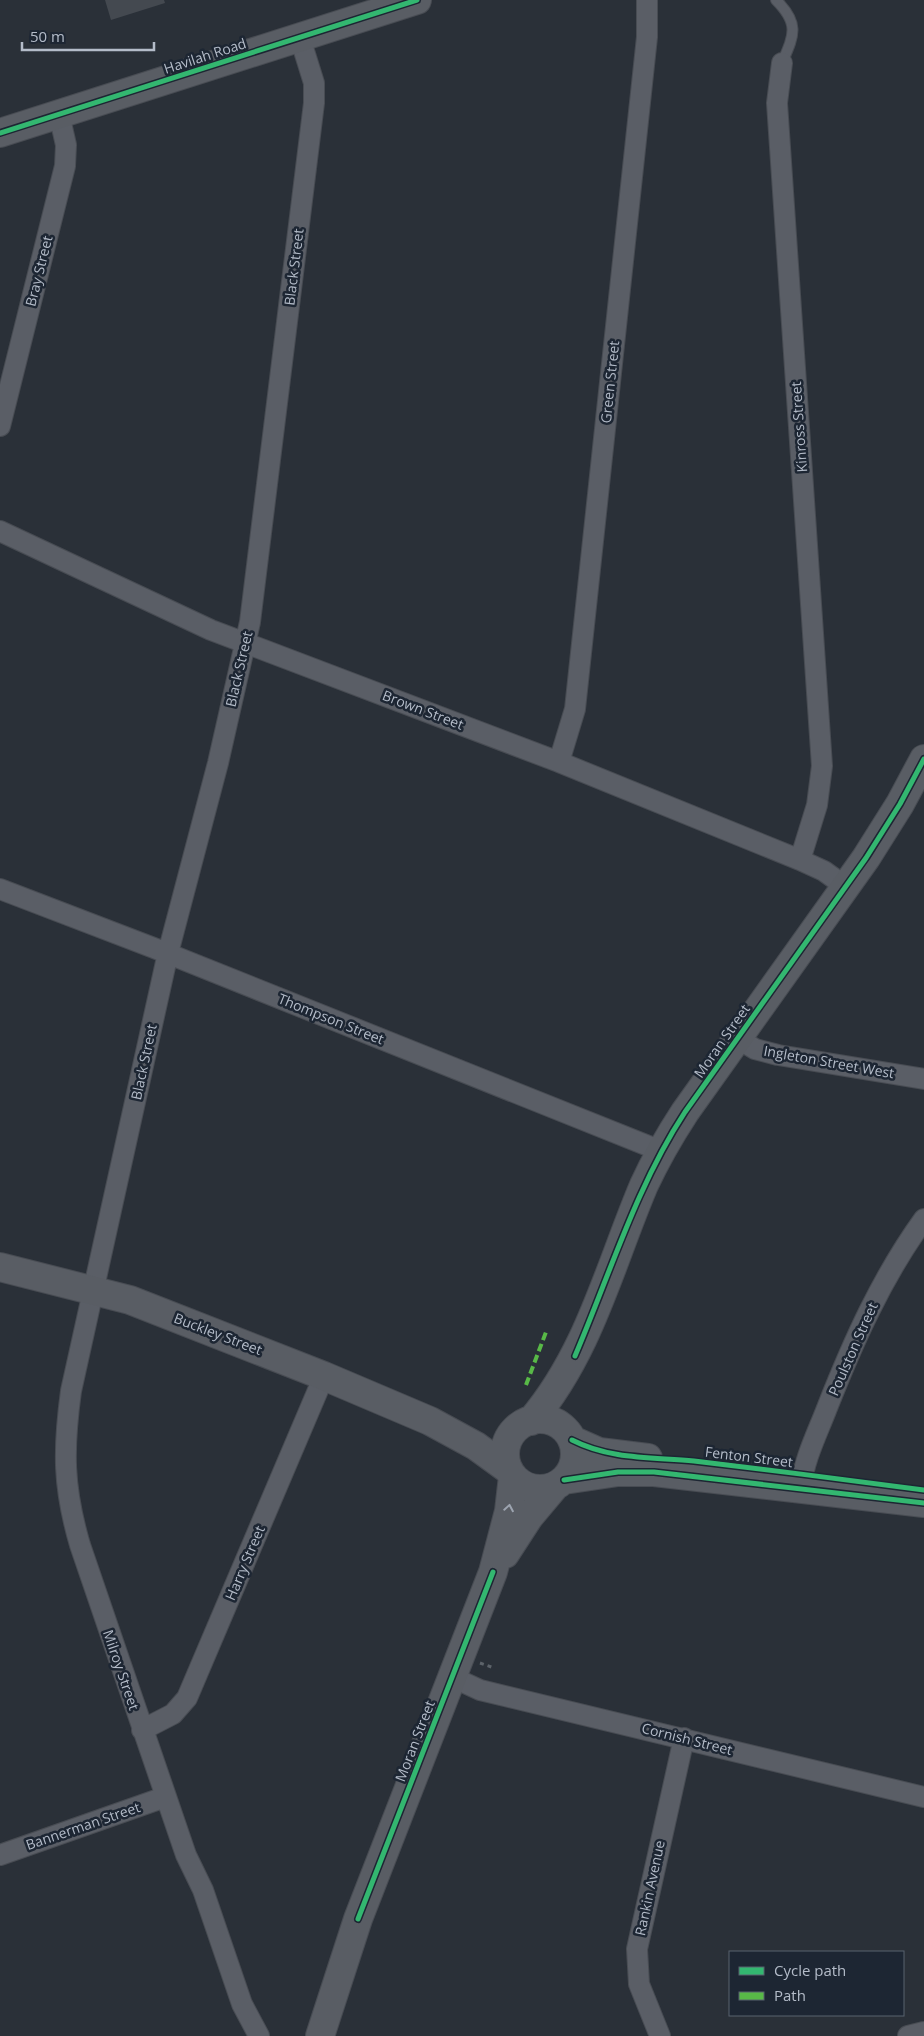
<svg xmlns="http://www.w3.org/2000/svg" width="924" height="2036" font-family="'Open Sans',sans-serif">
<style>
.building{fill:#444950}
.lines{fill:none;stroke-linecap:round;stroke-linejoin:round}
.lane-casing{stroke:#484c53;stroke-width:12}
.street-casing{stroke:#484c53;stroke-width:22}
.secondary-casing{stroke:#484c53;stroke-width:30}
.path{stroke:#5d636a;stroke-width:3;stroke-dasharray:4 4;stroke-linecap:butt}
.lane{stroke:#5a5e66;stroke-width:10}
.street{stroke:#5a5e66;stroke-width:20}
.secondary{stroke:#595d64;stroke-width:28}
.quiet{stroke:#58b947;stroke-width:4;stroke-dasharray:8 4;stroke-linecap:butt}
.cycleway-casing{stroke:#1d2633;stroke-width:8}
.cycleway{stroke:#33b770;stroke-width:5}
.oneway{stroke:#9da4b0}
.labels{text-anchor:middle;stroke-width:5;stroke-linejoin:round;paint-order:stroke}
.street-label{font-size:14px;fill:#b4bcc9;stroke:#1d2633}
</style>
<rect width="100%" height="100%" fill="#2a3038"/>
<path class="building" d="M105 0H164L165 3 111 20Z"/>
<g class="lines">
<defs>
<path id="lane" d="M776 0C800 24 794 35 782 63"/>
<path id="street" d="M782 63 777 103 822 766 817 805 800 860
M0 426 65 166 66 145 59 114
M0 531 211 630 559 762 800 860 824 871 846 887
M559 762 575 709 647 37V0
M0 889 154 948 661 1151
M737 1038 755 1049 778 1055 924 1079
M801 1487C804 1459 817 1434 827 1408 853 1342 882 1277 924 1219
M452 1677 480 1690 924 1797
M142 1730 173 1714 187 1698 324 1376
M0 1855 165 1797
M259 2036 242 2004 203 1890 186 1855 80 1545C63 1487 63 1450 71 1391L168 953 218 763 250 622 314 103V83L300 38
M660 2036 639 1984 637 1949 684 1738
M908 2036 924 2032"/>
<path id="secondary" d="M0 133 417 0
M0 1267 130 1300 324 1376 430 1421 476 1446 509 1470
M505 1454a35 35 0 1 1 70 0a35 35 0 1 1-70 0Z
M531 1421C589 1353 610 1265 644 1185 656 1159 670 1135 685 1112L866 858 900 804 924 759
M572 1440 599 1452 648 1458
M564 1480 618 1472H654L924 1503
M505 1554 529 1517 555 1486
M320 2036 358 1919 493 1572 509 1511 513 1476"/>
</defs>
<use href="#lane" class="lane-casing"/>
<use href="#street" class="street-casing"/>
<use href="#secondary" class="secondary-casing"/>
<path class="path" d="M480 1663 494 1668"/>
<use href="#lane" class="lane"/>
<use href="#street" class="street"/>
<use href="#secondary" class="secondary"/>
<path class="quiet" d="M526 1385 546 1332"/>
<defs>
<path id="cycleway" d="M0 133 417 0
M575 1356C610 1274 636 1187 685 1112L866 858 900 804 924 759
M572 1440C611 1460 653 1457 694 1461 771 1470 847 1480 924 1490
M564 1480 618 1472H654L924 1503
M358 1919 493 1572"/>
</defs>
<use href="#cycleway" class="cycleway-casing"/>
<use href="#cycleway" class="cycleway"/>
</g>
<defs><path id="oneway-chevron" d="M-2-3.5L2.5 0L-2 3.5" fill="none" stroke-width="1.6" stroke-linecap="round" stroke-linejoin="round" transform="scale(1.25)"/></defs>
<use class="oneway" href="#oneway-chevron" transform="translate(509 1508) rotate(-80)"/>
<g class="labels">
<g class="street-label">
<text transform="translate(205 56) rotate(-18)" y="5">Havilah Road</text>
<text transform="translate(294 267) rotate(-83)" y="5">Black Street</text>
<text transform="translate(39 271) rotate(-76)" y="5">Bray Street</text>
<text transform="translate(610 382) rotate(-84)" y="5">Green Street</text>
<text transform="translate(799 427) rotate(-94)" y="5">Kinross Street</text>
<text transform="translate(239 669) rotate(-77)" y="5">Black Street</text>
<text transform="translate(423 710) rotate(21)" y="5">Brown Street</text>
<text transform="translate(331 1019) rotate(22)" y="5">Thompson Street</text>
<text transform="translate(722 1041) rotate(-55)" y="5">Moran Street</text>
<text transform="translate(144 1062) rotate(-78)" y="5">Black Street</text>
<text transform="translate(829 1062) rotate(10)" y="5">Ingleton Street West</text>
<text transform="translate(218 1334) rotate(21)" y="5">Buckley Street</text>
<text transform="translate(853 1349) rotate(-66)" y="5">Poulston Street</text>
<text transform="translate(749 1457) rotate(7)" y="5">Fenton Street</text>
<text transform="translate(245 1563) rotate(-67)" y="5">Harry Street</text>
<text transform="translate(121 1670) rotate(71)" y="5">Milroy Street</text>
<text transform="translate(687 1739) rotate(14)" y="5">Cornish Street</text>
<text transform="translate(415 1741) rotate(-69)" y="5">Moran Street</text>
<text transform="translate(83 1826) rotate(-19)" y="5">Bannerman Street</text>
<text transform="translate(650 1888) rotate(-78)" y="5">Rankin Avenue</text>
</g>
</g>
<rect x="729" y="1951" width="175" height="65" fill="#1d2633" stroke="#59626f"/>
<rect x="739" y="1967" width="25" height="8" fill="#33b770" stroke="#59626f"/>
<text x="774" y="1976" font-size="15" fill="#b4bcc9">Cycle path</text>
<rect x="739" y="1992" width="25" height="8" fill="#58b947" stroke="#59626f"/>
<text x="774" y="2001" font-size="15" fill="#b4bcc9">Path</text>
<path d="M22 42v8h132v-8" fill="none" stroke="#b4bcc9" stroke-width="2.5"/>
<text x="30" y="42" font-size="15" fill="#b4bcc9" stroke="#1d2633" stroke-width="4" paint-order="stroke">50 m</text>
</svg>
